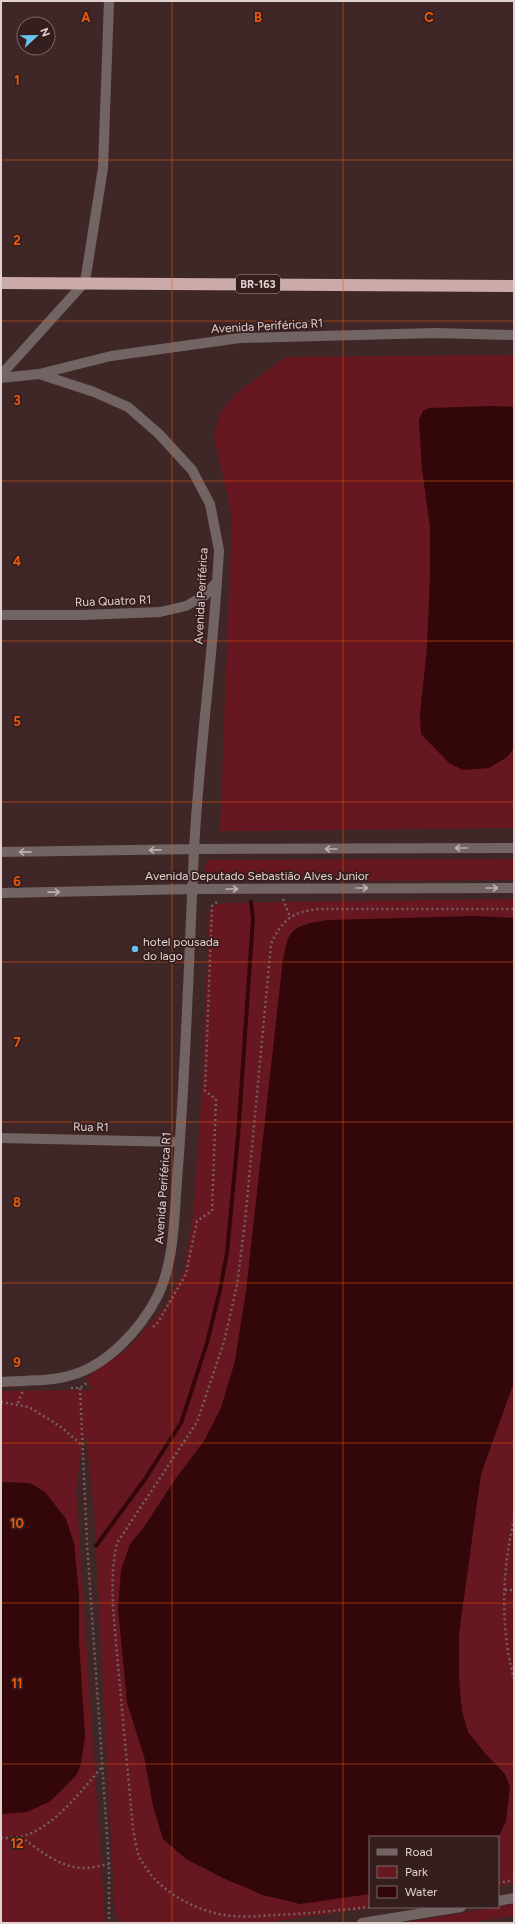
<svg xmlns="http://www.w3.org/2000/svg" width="515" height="1924" font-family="Figtree,sans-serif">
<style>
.green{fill:#671720}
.water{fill:#33060a}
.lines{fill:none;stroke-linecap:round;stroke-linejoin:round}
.stream{stroke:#33060a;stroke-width:4}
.path{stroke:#755f5f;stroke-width:2.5;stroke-dasharray:2 3;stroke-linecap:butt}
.minor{stroke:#716463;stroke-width:10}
.highway{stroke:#cbabaa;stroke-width:12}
.oneway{stroke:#c0b0b0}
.grid{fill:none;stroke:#e8590c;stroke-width:1;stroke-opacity:0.55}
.poi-dot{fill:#66c4ef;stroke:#351e1e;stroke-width:1.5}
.labels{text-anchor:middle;stroke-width:3.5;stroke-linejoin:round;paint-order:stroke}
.shield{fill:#351e1e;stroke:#ae9b9b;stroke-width:1}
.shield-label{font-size:11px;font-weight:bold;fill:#e2d1d1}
.street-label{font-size:12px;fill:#e2d1d1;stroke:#351e1e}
.poi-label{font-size:12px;fill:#e2d1d1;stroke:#351e1e;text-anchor:start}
.grid-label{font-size:13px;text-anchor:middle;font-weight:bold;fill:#e8590c;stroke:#351e1e;stroke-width:3.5;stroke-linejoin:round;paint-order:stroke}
</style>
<rect width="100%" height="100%" fill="#402727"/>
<path class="green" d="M514 355V828L220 831 232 517 214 436 221 411 238 392 286 357Z
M514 859V880L363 881 210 879 205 873 206 863 210 860Z
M514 899V1884L498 1886V1837H370V1907H378L261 1923H122L115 1915 94 1511 86 1433 82 1445 76 1490 105 1923H1V1391L93 1390 86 1378 129 1348 165 1306 184 1270 193 1216 202 1092 209 909 221 903Z
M514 1904V1916L467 1923H403Z"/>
<path class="water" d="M492 406 514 407V748L507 757 489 768 463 770 449 763 421 734 420 715 427 647 430 577V527L422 469 419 420 423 411 429 408Z
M476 916 514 918V1382L481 1474 459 1634V1678L462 1711 468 1732 484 1752 505 1774 510 1787 506 1821 498 1838 370 1837V1894L300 1904 263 1895 225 1879 186 1859 163 1839 153 1806 144 1756 127 1703 118 1609 121 1570 130 1544 144 1527 176 1478 204 1441 221 1408 235 1361 246 1291 283 959C285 952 286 943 289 937 296 923 316 922 329 920Z
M1 1482 30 1483 45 1492 66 1519 74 1543 79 1595V1641L85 1736 81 1764 77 1774 60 1792 49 1802 27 1812 1 1814Z"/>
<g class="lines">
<path class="stream" d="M96 1546 145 1479 181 1423 207 1343 220 1290 227 1253 238 1136 253 919 251 902"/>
<path class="path" d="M283 899 290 917
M153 1327 157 1324 186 1274 197 1221 212 1211 216 1099 205 1091 212 906 218 901
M71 1388H80L88 1382
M80 1388 87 1543 109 1864V1923
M1 1402 29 1407 61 1427 82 1445
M18 1403 22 1393H24
M514 1519C502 1571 500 1627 514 1679
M505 1590H514
M21 1837C39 1850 58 1866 81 1868 90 1869 100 1865 109 1864
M1 1838C7 1838 14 1838 20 1837 53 1829 81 1791 102 1767
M498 1883 514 1880
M370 1907C339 1910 307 1914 276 1915 259 1916 241 1918 224 1915 190 1909 154 1888 139 1856 136 1848 135 1838 133 1829 128 1775 123 1720 118 1665 115 1626 108 1582 117 1543L197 1422 224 1342 237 1285 245 1222 271 944C282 920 292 912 318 909H514"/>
<path class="minor" d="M1 375 85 282 103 168 109 1
M1 378 39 374 111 356 240 338 435 333 514 335
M1 615H84L160 612 186 606 204 596 217 582
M1 852 194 849 514 848
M1 893 193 889 514 888
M1 1138 180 1142
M1 1382C24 1380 50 1382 72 1375 107 1365 140 1330 157 1297 176 1260 174 1209 178 1168 186 1062 189 957 194 851 199 750 214 650 219 550L210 504 192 470 159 434 128 407 94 392 39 374
M498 1901 514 1898
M362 1923 461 1907"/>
<path class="highway" d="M1 283 514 286"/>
</g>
<defs><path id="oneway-shaft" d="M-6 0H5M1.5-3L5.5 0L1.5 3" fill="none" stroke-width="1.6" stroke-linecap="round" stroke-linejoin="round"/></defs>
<g class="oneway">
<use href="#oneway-shaft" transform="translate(461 848) rotate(180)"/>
<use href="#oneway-shaft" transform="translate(331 849) rotate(180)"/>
<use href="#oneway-shaft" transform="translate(155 850) rotate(179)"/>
<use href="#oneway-shaft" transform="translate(25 852) rotate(179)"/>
<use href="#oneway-shaft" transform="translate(362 888)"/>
<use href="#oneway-shaft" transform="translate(492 888)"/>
<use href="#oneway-shaft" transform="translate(232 889)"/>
<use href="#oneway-shaft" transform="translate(54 892) rotate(-1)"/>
</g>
<path class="grid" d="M172 1V1923M343 1V1923M1 160H514M1 321H514M1 481H514M1 641H514M1 802H514M1 962H514M1 1122H514M1 1283H514M1 1443H514M1 1603H514M1 1764H514"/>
<circle class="poi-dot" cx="135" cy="949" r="4"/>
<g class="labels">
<rect class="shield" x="236" y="275" width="44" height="18" rx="3"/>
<g class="shield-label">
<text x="258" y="288">BR-163</text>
</g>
<g class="street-label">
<text transform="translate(267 326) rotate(-3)" y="4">Avenida Periférica R1</text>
<text transform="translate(201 596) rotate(-87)" y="4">Avenida Periférica</text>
<text transform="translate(113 601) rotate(-2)" y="4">Rua Quatro R1</text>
<text x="257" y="880">Avenida Deputado Sebastião Alves Junior</text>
<text transform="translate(91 1127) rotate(1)" y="4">Rua R1</text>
<text transform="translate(163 1188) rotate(-86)" y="4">Avenida Periférica R1</text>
</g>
<g class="poi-label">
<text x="143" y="946">hotel pousada<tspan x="143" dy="14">do lago</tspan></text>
</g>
</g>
<g class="grid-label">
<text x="86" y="22">A</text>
<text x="258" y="22">B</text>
<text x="429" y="22">C</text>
<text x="17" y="85">1</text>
<text x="17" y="245">2</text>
<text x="17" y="405">3</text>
<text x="17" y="566">4</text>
<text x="17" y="726">5</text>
<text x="17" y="886">6</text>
<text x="17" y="1047">7</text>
<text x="17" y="1207">8</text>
<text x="17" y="1367">9</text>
<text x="17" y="1528">10</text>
<text x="17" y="1688">11</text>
<text x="17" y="1848">12</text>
</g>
<rect width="515" height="1924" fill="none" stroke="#e2d1d1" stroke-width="4"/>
<rect x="369" y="1836" width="130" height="72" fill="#351e1e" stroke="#7a6666"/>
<rect x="377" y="1849" width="20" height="6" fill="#716463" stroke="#7a6666"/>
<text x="405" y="1856" font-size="12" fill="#e2d1d1">Road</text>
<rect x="377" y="1866" width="20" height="12" fill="#671720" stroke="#7a6666"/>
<text x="405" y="1876" font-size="12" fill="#e2d1d1">Park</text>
<rect x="377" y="1886" width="20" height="12" fill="#33060a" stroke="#7a6666"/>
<text x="405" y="1896" font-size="12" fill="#e2d1d1">Water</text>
<g transform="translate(36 36) rotate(68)"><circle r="19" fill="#351e1e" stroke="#7a6666"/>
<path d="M0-3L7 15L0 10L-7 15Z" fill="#66c4ef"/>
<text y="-6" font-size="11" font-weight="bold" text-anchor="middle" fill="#e2d1d1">N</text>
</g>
</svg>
